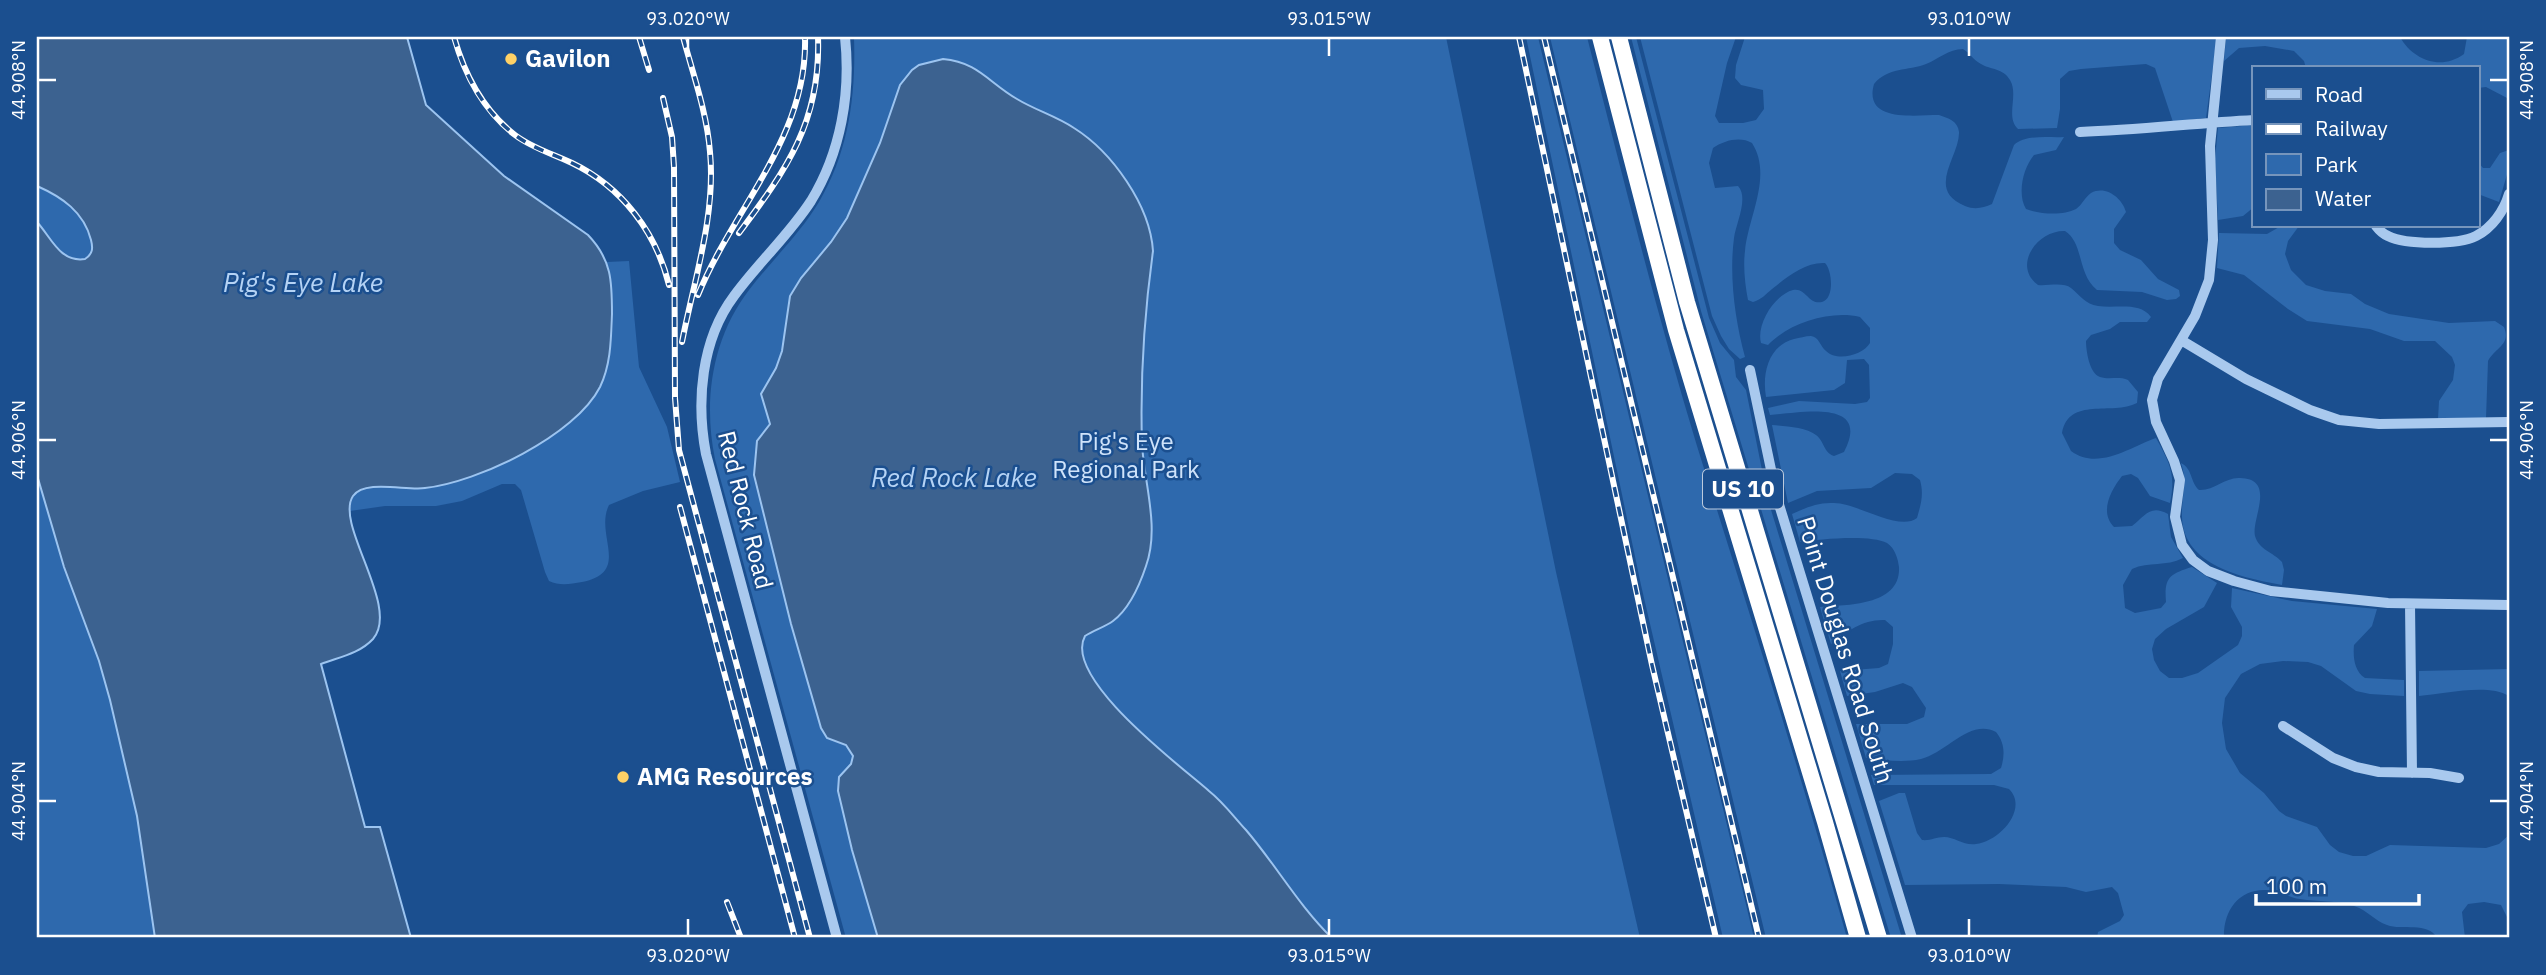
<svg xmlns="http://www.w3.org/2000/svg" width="2546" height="975" font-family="'IBM Plex Sans',sans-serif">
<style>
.green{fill:#2e69ad}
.water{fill:#3c6290;stroke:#9cc4f0;stroke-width:2}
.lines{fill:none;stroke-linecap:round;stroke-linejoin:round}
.minor{stroke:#a9c9ee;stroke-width:10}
.highway{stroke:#fff;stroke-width:16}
.rail-casing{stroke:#fff;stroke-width:6}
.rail{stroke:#1b4f8f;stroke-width:3.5;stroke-dasharray:10;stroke-linecap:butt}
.ticks{fill:none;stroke:#fff;stroke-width:2.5}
.poi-dot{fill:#ffd166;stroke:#1b4f8f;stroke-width:2.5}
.labels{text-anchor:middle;stroke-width:5;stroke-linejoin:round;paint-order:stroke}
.shield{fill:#1b4f8f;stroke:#bbcadd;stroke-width:2}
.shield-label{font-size:23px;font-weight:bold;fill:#fff}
.poi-label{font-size:24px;font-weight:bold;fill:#fff;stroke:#1b4f8f;text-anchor:start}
.park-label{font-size:24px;fill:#cfe3fa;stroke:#1b4f8f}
.street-label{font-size:24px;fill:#fff;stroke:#1b4f8f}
.water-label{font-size:26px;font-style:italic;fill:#b5d3f5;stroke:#1b4f8f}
.neatline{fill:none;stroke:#fff;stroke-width:2.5}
.ticks-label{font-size:18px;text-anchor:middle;fill:#fff}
</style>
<rect width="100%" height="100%" fill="#1b4f8f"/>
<path class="green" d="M37 37 286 938H37Z
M854 37H1446L1556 572 1640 938H846L715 459C703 401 712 338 749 290 772 260 799 235 819 202 849 151 856 95 854 37Z
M1526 37H1538L1754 938H1723L1641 585Z
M1550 37H1587C1622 174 1656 311 1697 446 1748 610 1801 773 1847 938H1766Z
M1631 37H1636L1709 318 1720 343 1734 360 1736 377 1746 390 1768 500 1902 938H1891L1701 311Z
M1640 37H1736L1727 63 1715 116 1719 123H1743L1756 120 1764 109 1763 90 1741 85 1735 78 1736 65 1745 37H2217L2206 118 2173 122 2155 68 2146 64 2081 69 2069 71 2060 79V109L2057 128 2018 129C2005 117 2019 95 2010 80 2003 68 1991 70 1981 64 1973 60 1970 53 1963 49 1948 49 1939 59 1926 64 1908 71 1888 67 1874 84 1863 123 1915 115 1939 115 1948 118 1958 121 1959 132 1960 156 1925 190 1965 206 1975 210 1983 208 1992 204L2014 145C2025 134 2049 138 2064 137L2056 150 2034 155C2023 168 2017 194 2026 209 2039 214 2063 216 2076 209 2082 205 2085 197 2091 193 2106 185 2122 198 2126 212L2114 229V243L2120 250 2141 260 2158 279 2179 290 2180 296 2176 299 2167 300 2142 292 2097 290C2077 274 2084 243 2065 231 2037 230 2012 266 2038 285 2048 286 2064 282 2071 288 2081 296 2085 304 2098 306 2116 309 2139 301 2151 317L2147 322H2120L2110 329 2091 335 2086 341C2086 350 2089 373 2100 377 2109 380 2119 376 2128 380L2138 392 2137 403C2112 416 2069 396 2062 433L2071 451C2098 471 2130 447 2156 438 2170 463 2176 475 2170 503L2150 496 2138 478 2131 474 2122 476C2111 490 2099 512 2114 527L2132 526C2145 516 2150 504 2168 514L2171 537 2183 558C2166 567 2149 561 2132 569L2123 585 2125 608 2135 613 2161 608 2166 602C2164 578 2169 574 2192 567L2217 583 2204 607 2166 629 2155 639 2152 649 2154 660 2160 671 2169 678H2182L2198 673 2238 645 2242 636V627L2231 607 2232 588 2292 601 2377 609 2372 626 2354 645C2353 657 2354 671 2365 678L2404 680V696L2370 694 2356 691 2321 666 2308 662 2283 661 2260 664 2241 674 2225 698 2222 723 2226 749 2240 773 2264 793 2279 811 2286 816 2317 827 2330 845 2339 852 2353 856H2366L2390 845 2486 848 2499 844 2509 835V921L2501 905 2484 902 2468 904 2462 912 2465 938H2437C2428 921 2402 931 2387 925 2375 921 2367 910 2354 906 2336 900 2318 902 2300 899 2291 898 2283 893 2274 891 2242 885 2223 908 2224 938H2097L2098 932 2120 921 2124 915 2118 893 2112 887 2086 892 2066 887 1999 884 1905 885 1879 801 1899 793H1905L1917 833 1922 840C1930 841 1936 837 1944 837 1955 837 1964 846 1976 844 1999 842 2029 809 2009 789L1994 785H1874L1871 775 1991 774 2001 768C2005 755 2005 743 1996 732 1970 718 1946 753 1921 759 1903 763 1884 760 1866 758L1856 724H1907L1924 717 1926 708 1912 687 1903 683 1875 692 1847 696 1840 671 1879 668 1888 664 1893 644V627L1885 620C1863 619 1848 631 1831 644L1820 607C1847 605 1901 606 1899 567 1898 559 1895 548 1887 543 1871 534 1819 539 1800 542L1792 514C1805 508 1818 502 1834 503 1857 503 1899 532 1917 518 1921 504 1924 494 1920 480L1912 474 1895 473 1871 488 1817 491 1788 503 1772 425C1784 426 1806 427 1816 435 1825 442 1823 452 1834 456L1844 452C1872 398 1800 413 1770 415L1768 408 1799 401 1855 404 1867 402 1870 398 1869 365 1864 359 1847 360 1845 383 1834 390 1766 397C1762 374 1768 346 1794 339 1800 338 1805 336 1811 336 1819 337 1820 346 1826 351 1837 362 1863 355 1870 343V328L1860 317C1830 310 1789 323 1768 345L1761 343C1756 325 1774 295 1793 290 1806 287 1808 305 1822 302 1835 298 1832 270 1825 263 1805 262 1787 277 1772 289 1766 294 1761 300 1753 302L1748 300C1745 285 1743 266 1745 251 1748 217 1773 176 1752 143 1741 136 1724 140 1713 148L1709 163 1715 188 1738 186C1749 198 1736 223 1734 238 1729 276 1735 320 1745 357L1740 359 1729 349 1721 336 1712 316Z
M2226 37H2400C2413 60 2441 71 2464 54L2467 37H2509V99L2486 87 2478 88V68H2306L2304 61 2294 51 2265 46 2239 48 2224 61Z
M2254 125V207L2243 216 2218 220 2215 159 2218 128Z
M2509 150 2508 171 2499 202 2478 194V162L2483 168H2490L2500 153Z
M2281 226H2299L2288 241 2285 254 2291 270 2306 285 2325 291 2351 294 2365 304 2389 314 2449 323 2495 321 2504 327C2511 345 2496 347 2488 361L2486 418 2438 419 2439 401 2453 380 2455 365 2452 357 2435 341H2404L2370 329 2307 321 2288 309 2244 275 2217 268 2219 233 2267 234Z
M629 261 639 367 667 427 680 482 643 491 609 505C594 535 632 572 582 582 570 584 560 586 549 581L545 572 521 490 515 484H502L462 501 436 506H385L350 511 352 497C371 477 405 492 429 488 479 479 569 436 597 392 616 361 616 296 607 262Z
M2181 463C2193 469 2190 482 2199 490 2214 491 2225 477 2240 478 2277 479 2251 519 2255 536 2259 550 2273 552 2282 562L2284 570 2282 585C2244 578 2183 566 2182 517 2181 498 2188 483 2181 463Z
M2509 669V696C2488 683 2443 694 2419 696V671Z"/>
<path class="water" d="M37 37H407L426 105 504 176 588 235C612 260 612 282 612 314 611 339 611 364 600 387 575 436 478 482 425 488 407 491 365 479 353 496 334 524 401 607 373 639 359 654 339 657 321 664L365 827H380L411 938H155L137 816 110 700 99 661 64 567 37 475V222C51 237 60 263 85 259 93 254 93 248 91 240 84 212 62 197 37 186Z
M943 59C978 62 989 83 1017 99 1035 110 1056 116 1074 128 1112 152 1150 205 1153 251 1144 316 1140 378 1142 444 1144 483 1160 527 1146 566 1140 584 1129 609 1113 621 1105 627 1094 630 1085 636 1062 678 1182 767 1209 791 1223 802 1234 817 1246 830 1276 865 1299 906 1332 938H878L852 850 838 791 839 777 851 764 853 756 846 745 827 738 821 728 791 624 754 475 757 441 770 424 761 394 776 368 782 351 790 296 801 278 831 242 847 218 880 143 900 85 912 70 919 65Z"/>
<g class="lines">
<path class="minor" d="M2221 37 2210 146 2213 240 2209 280 2195 316 2158 379 2152 400 2156 422 2174 461 2180 480 2175 517 2182 545 2193 560 2208 571 2234 581 2271 591 2388 603 2509 605
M2080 132C2138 130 2196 123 2254 120
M2376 226C2379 230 2383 234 2388 236 2406 245 2458 245 2476 236 2492 228 2504 211 2509 194
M2181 340 2246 379 2310 410 2339 420 2379 424 2509 422
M1750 370 1777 498 1912 938
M2410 604 2412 773
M2283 726 2333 758 2356 767 2379 772 2430 773 2459 778
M837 938 706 454C696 402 701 340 734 296 758 263 789 235 811 201 841 152 851 93 845 37"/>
<path class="highway" d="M1600 37 1676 330 1825 822 1858 938
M1619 37 1687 302 1879 938"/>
<defs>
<path id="rail" d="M454 37C465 76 483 110 515 135 532 148 553 154 572 163 622 187 656 232 669 285
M639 37 649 70
M1519 37 1652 665 1716 938
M1544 37 1759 938
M663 98 672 137 674 167 675 398 679 450 810 938
M739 233C787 169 821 121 818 37
M698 295C734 207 808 137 805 37
M682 342C694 280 716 215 710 152 707 113 693 74 683 37
M680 507 795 938
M727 902 741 938"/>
</defs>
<use href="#rail" class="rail-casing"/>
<use href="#rail" class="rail"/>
</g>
<path class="ticks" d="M688 38V56M1329 38V56M1969 38V56M38 80H56M2490 80H2508M38 440H56M2490 440H2508M38 801H56M2490 801H2508M688 919V936M1329 919V936M1969 919V936"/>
<g class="poi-dot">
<circle cx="511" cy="59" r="7"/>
<circle cx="623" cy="777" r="7"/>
</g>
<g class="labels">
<rect class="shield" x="1703" y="469.5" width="80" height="39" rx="5"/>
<g class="shield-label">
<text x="1743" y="497">US 10</text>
</g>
<g class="poi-label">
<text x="525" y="67">Gavilon</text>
<text x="637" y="785">AMG Resources</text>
</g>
<g class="park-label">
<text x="1126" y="450">Pig's Eye<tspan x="1126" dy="28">Regional Park</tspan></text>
</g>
<g class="street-label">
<text transform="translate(745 510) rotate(76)" y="8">Red Rock Road</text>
<text transform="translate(1845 650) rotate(73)" y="8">Point Douglas Road South</text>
</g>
<g class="water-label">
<text x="303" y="292">Pig's Eye Lake</text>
<text x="954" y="487">Red Rock Lake</text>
</g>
</g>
<rect width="2546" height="975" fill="none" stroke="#1b4f8f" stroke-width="77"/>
<rect x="2252" y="66" width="228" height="161" fill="#1b4f8f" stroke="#7695bc" stroke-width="2"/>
<rect x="2266" y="89" width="35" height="10" fill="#a9c9ee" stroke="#7695bc" stroke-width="2"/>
<text x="2315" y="102" font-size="21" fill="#ffffff">Road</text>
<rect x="2266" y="124" width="35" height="10" fill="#ffffff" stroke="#7695bc" stroke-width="2"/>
<text x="2315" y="136" font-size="21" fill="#ffffff">Railway</text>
<rect x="2266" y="154" width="35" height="21" fill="#2e69ad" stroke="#7695bc" stroke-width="2"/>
<text x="2315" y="172" font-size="21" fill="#ffffff">Park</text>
<rect x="2266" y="189" width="35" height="21" fill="#3c6290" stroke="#7695bc" stroke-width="2"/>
<text x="2315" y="206" font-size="21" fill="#ffffff">Water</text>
<path d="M2256 894v10h163v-10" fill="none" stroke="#ffffff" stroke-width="3.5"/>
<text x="2266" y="894" font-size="21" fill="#ffffff" stroke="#1b4f8f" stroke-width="5" paint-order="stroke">100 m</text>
<rect x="38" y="38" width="2470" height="898" class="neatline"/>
<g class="ticks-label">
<text x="688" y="25">93.020°W</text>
<text x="1329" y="25">93.015°W</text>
<text x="1969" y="25">93.010°W</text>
<text transform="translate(19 80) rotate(-90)" y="6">44.908°N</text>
<text transform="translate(2527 80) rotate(-90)" y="6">44.908°N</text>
<text transform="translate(19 440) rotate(-90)" y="6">44.906°N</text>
<text transform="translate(2527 440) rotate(-90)" y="6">44.906°N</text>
<text transform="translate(19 801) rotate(-90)" y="6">44.904°N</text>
<text transform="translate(2527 801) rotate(-90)" y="6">44.904°N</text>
<text x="688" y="962">93.020°W</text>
<text x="1329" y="962">93.015°W</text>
<text x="1969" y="962">93.010°W</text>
</g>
</svg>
